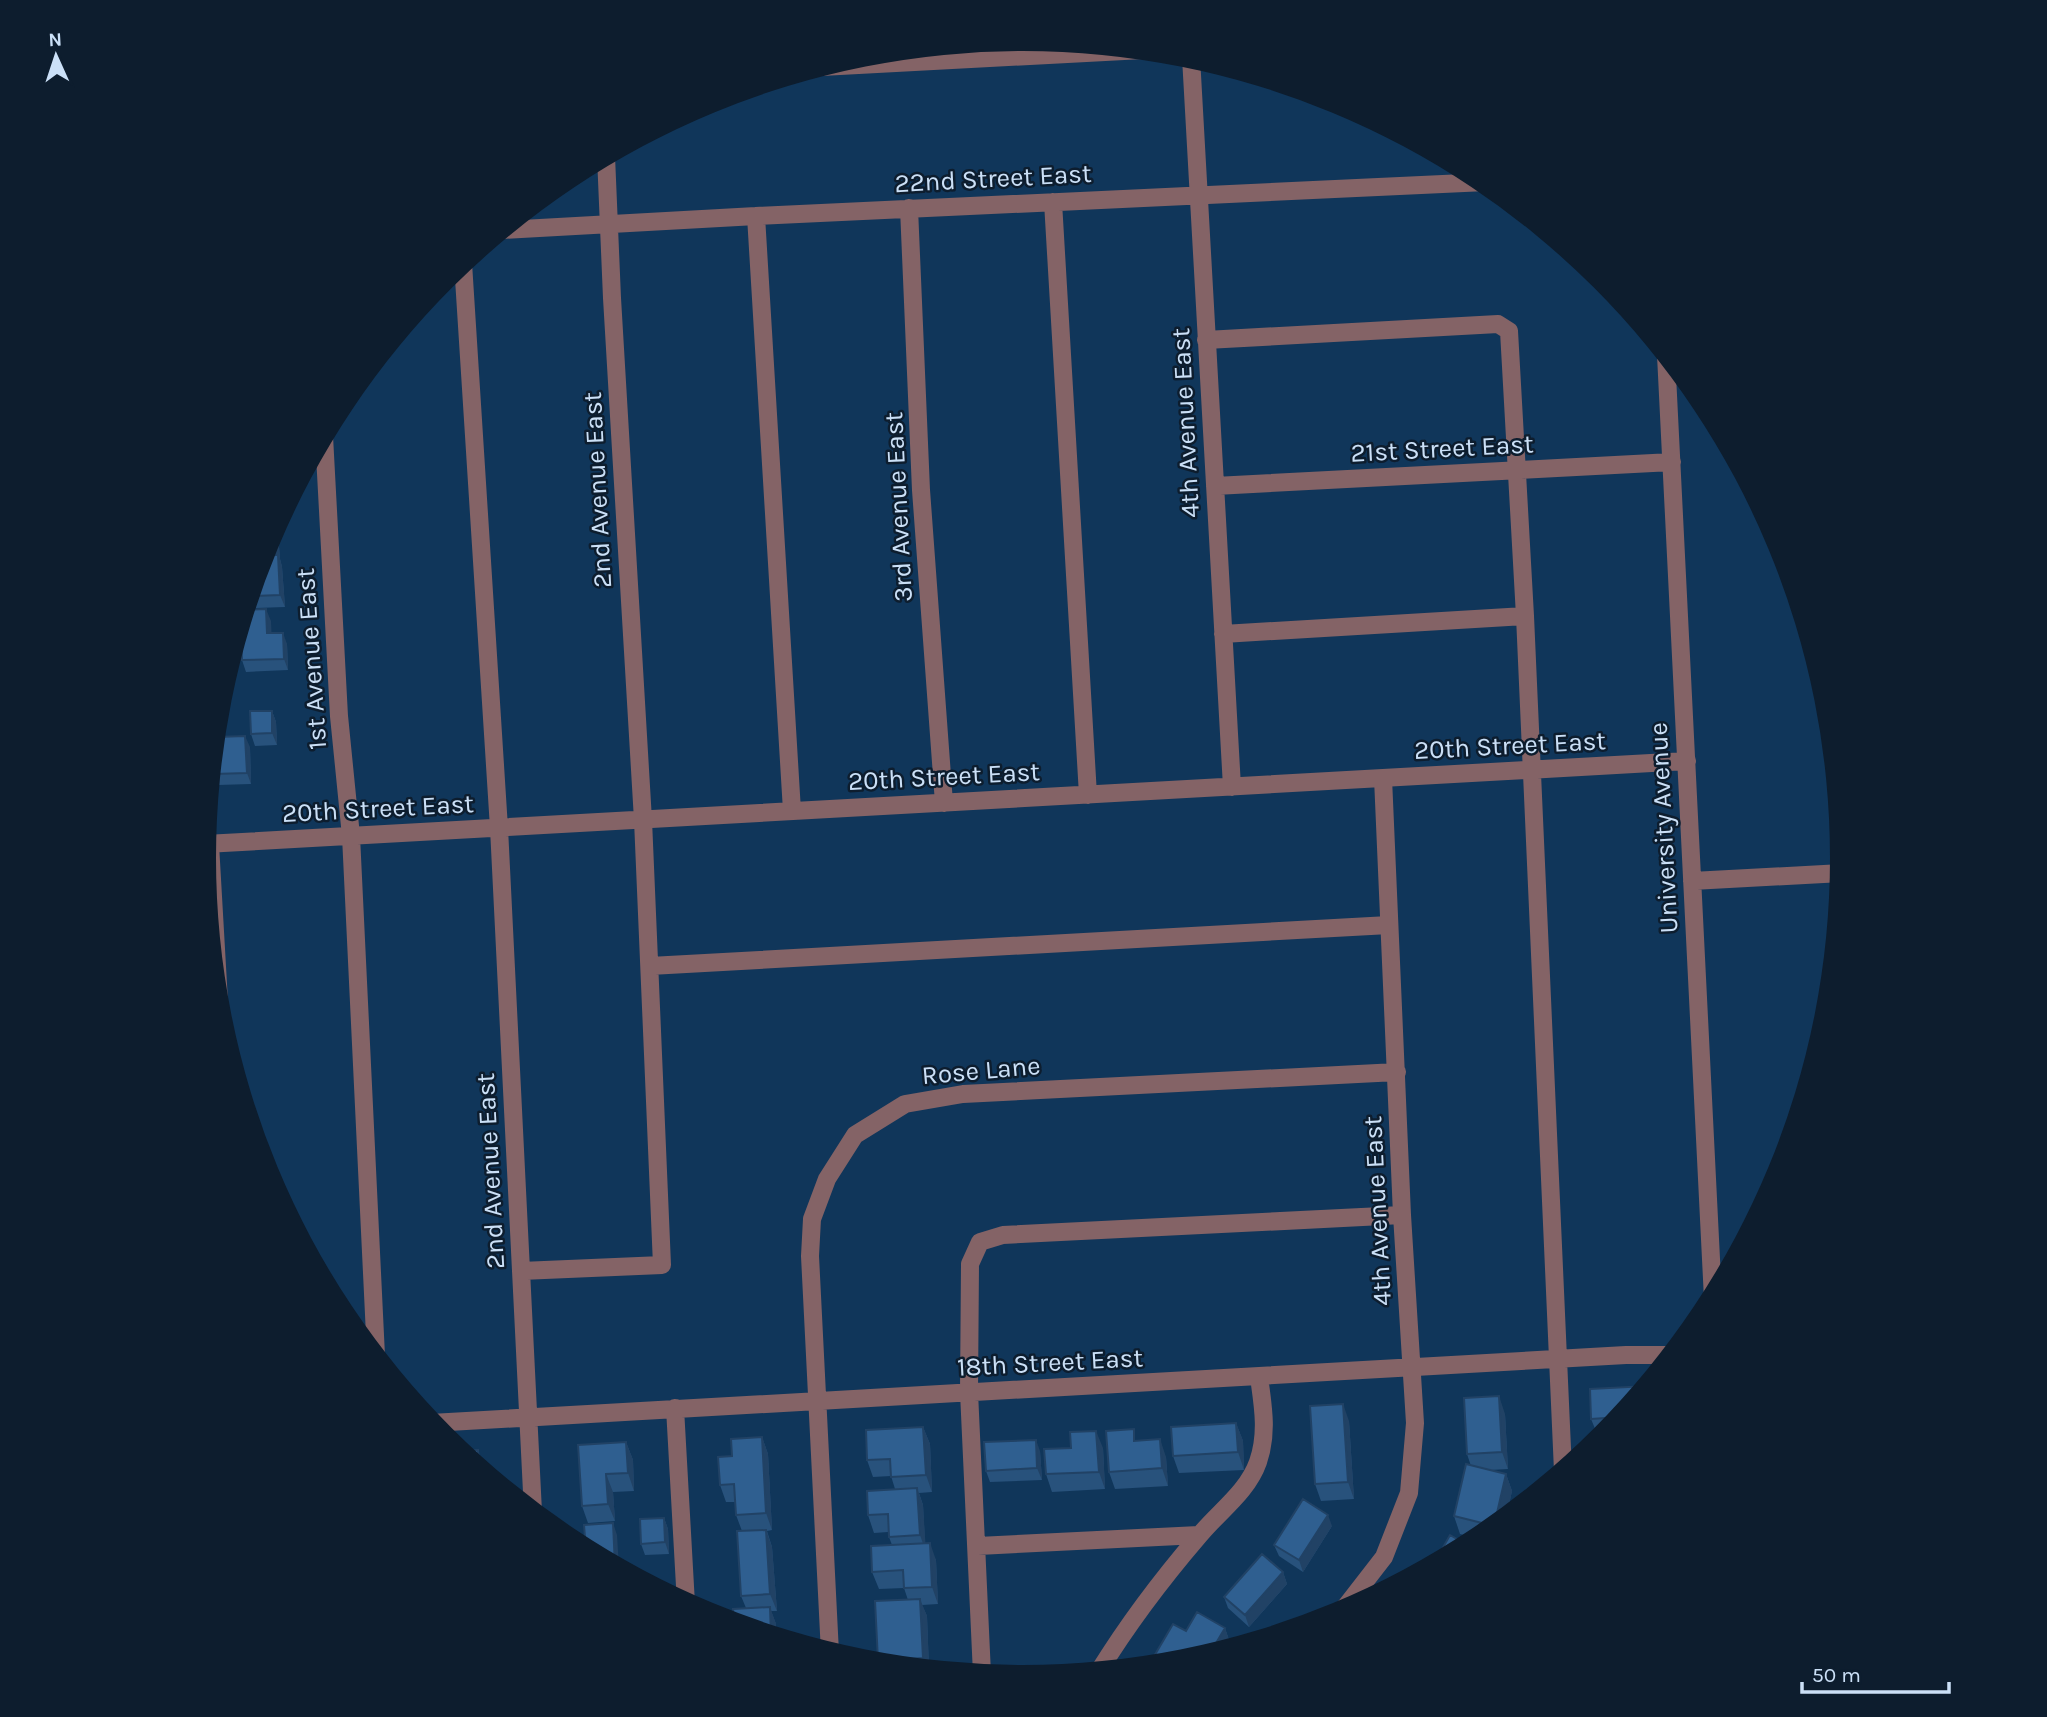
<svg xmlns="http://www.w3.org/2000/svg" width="2047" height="1717" font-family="Karla,sans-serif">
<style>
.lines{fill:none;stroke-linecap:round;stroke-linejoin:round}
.minor{stroke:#846366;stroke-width:18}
.wall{fill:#28527c}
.shaded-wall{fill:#214265}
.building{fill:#2f5f90;stroke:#214265;stroke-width:2}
.labels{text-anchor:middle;stroke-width:5;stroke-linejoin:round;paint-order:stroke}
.street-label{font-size:26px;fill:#cbe0f7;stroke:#0d1d2e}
</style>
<rect width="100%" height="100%" fill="#10365a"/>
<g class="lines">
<path class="minor" d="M1191 57 1232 787
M821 67 1143 50
M1053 202 1088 795
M909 208 921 490 944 803
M756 216 792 811
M502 230 756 216 1486 182
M463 263 499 828 533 1512
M1206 340 1498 324 1509 331 1525 616 1563 1471
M1666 355 1713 1299
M324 436 339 716 351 836 376 1356
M1215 486 1672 462
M1223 634 1525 616
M205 844 1687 761
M210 844 220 1019
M1692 881 1842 873
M650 966 1389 925
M521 1271 662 1265 643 820 612 298 606 156
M675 1408 686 1604
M431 1423 1626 1355H1672
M978 1546 1199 1535
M1333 1618 1346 1606 1384 1557 1409 1493 1415 1423 1402 1215 1383 778
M830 1653 810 1256 812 1219 827 1179 855 1135 905 1104 963 1094 1397 1072
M1099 1671C1128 1624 1162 1579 1198 1537 1218 1512 1247 1493 1258 1462 1268 1433 1263 1406 1259 1377
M982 1674 969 1392 970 1264 980 1242 1003 1235 1402 1215"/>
</g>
<path class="wall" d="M279 521 280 535 271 536Z
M275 536 279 547 280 559 282 567 285 607 256 608 252 596Z
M271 621V633L287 644 288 670 246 672 242 660 244 634Z
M272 711 276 722 277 745 255 746 251 734Z
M250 747 251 784 218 785 214 774Z
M1647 1386 1605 1436H1598L1591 1419Z
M1505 1414 1508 1469 1490 1470 1506 1474 1512 1491 1506 1518 1481 1539 1460 1534 1454 1516 1471 1466 1467 1454Z
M1349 1421 1354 1499 1321 1501 1315 1484Z
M1236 1423 1243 1441 1244 1470 1179 1473 1173 1456Z
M923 1427 930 1444 932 1492 919 1493 923 1505 925 1543 936 1560 938 1604 922 1605 927 1616 929 1669 879 1664 878 1661 908 1600 904 1588 879 1589 872 1572 892 1545 889 1537 888 1532 874 1533 868 1515 895 1489 891 1476 873 1477 867 1460Z
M762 1437 768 1454 772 1530 767 1531 772 1547 777 1611H771L776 1624 746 1608 741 1596 742 1531 736 1515 735 1502H726L720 1485Z
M1138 1441 1166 1457 1168 1486 1115 1489 1109 1472Z
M626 1442 633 1460 634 1491 613 1492 615 1521 588 1523 582 1506Z
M1103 1448 1105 1489 1052 1492 1046 1474Z
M1040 1451 1042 1480 990 1482 986 1471Z
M664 1518 668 1529 669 1554 645 1555 641 1544Z
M1332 1526 1303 1572 1279 1556 1274 1545Z
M1283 1572 1287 1584 1249 1627 1228 1608 1224 1597Z
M1225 1628 1231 1646 1183 1663 1156 1665 1153 1658 1186 1631Z"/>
<path class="shaded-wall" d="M279 521 280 535 276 525Z
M275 536 279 547 280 559 282 567 285 607 280 595Z
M266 609 271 621 272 645 267 633Z
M283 633 287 644 288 670 284 659Z
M272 711 276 722 277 745 272 733Z
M245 736 250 747 251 784 247 773Z
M1499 1396 1505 1414 1508 1469 1502 1452Z
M1343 1404 1349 1421 1354 1499 1348 1482Z
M1236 1423 1243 1441 1244 1470 1238 1452Z
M923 1427 930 1444 932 1492 926 1475Z
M1096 1431 1103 1448 1105 1489 1099 1472Z
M762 1437 768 1454 772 1530 766 1513Z
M1160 1439 1166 1457 1168 1486 1162 1468Z
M1036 1440 1040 1451 1042 1480 1037 1468Z
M626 1442 633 1460 634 1491 628 1473Z
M478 1450 484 1467 485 1472 479 1467Z
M606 1474 613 1492 615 1521 608 1504Z
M1506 1474 1512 1491 1506 1518 1495 1528 1494 1526Z
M917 1488 923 1505 926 1552 920 1535Z
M1328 1515 1332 1526 1303 1572 1299 1560Z
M664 1518 668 1529 669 1554 665 1542Z
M613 1523 617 1535 619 1568 615 1566Z
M766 1530 772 1547 777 1611 770 1594Z
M930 1543 936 1560 938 1604 932 1587Z
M1283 1572 1287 1584 1249 1627 1245 1615Z
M920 1599 927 1616 929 1669H927L923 1658Z
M770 1607 776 1624V1636L771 1635Z
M1225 1628 1231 1646 1230 1649 1209 1655Z"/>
<path class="building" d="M271 536H275L276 555H278L280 595 252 596V591L266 544Z
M266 609 267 633H283L284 659 242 660 241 634H244V618L246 610Z
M250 711H272V733L251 734Z
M245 736 247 773 214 774 213 760 216 737Z
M1647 1386 1620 1417 1591 1419 1590 1389Z
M1499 1396 1502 1452 1467 1454 1464 1398Z
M1343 1404 1348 1482 1315 1484 1310 1406Z
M1236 1423 1238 1452 1173 1456 1171 1427Z
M923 1427 926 1475 891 1477 890 1459 867 1460 866 1430Z
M1134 1429V1441L1160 1439 1162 1468 1109 1472 1106 1431Z
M1096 1431 1099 1472 1046 1474 1044 1449 1071 1448 1070 1432Z
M762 1437 766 1513 736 1515 734 1484 720 1485 718 1457 732 1456 731 1439Z
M1036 1440 1037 1468 986 1471 984 1442Z
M626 1442 628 1473 606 1474 608 1504 582 1506 578 1445Z
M478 1450 479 1467 459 1451Z
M1466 1464 1506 1474 1494 1526 1454 1516Z
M917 1488 920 1535 889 1537 888 1514 868 1515 867 1491Z
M1303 1499 1328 1515 1299 1560 1274 1545Z
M664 1518 665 1542 641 1544 640 1519Z
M613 1523 615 1566 586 1550 584 1525Z
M766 1530 770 1594 741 1596 737 1531Z
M1450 1535 1469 1546 1433 1565Z
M930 1543 932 1587 904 1588 903 1570 872 1572 871 1546Z
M1262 1554 1283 1572 1245 1615 1224 1597Z
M920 1599 923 1658 878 1661 875 1601Z
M770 1607 771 1635 734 1623 733 1609Z
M1197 1612 1225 1628 1209 1655 1183 1663 1165 1665 1153 1658 1173 1624 1186 1631Z"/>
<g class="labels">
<g class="street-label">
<text transform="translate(993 178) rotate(-3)" y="9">22nd Street East</text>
<text transform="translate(1185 423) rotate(-93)" y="9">4th Avenue East</text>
<text transform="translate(1442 448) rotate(-3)" y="9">21st Street East</text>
<text transform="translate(597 490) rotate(-93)" y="9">2nd Avenue East</text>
<text transform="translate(898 507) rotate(-93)" y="9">3rd Avenue East</text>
<text transform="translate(311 659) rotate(-94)" y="9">1st Avenue East</text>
<text transform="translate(1510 745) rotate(-3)" y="9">20th Street East</text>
<text transform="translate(944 776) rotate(-3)" y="9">20th Street East</text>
<text transform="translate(378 808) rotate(-3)" y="9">20th Street East</text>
<text transform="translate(1663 828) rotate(-93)" y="9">University Avenue</text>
<text transform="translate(981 1070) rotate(-5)" y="9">Rose Lane</text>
<text transform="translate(490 1171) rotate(-93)" y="9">2nd Avenue East</text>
<text transform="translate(1377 1211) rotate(-93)" y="9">4th Avenue East</text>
<text transform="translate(1050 1362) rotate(-3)" y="9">18th Street East</text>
</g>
</g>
<path d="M0 0H2047V1717H0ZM216 858a807 807 0 1 1 1614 0a807 807 0 1 1-1614 0Z" fill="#0d1d2e" fill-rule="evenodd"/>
<g transform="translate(56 56) rotate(357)" stroke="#0d1d2e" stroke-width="5" paint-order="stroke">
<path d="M0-5L12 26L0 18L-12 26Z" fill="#cbe0f7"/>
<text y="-10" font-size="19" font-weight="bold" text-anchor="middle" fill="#cbe0f7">N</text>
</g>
<path d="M1802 1682v10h147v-10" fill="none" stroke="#cbe0f7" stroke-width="3.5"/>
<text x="1812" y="1682" font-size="21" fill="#cbe0f7" stroke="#0d1d2e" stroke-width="5" paint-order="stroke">50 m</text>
</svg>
